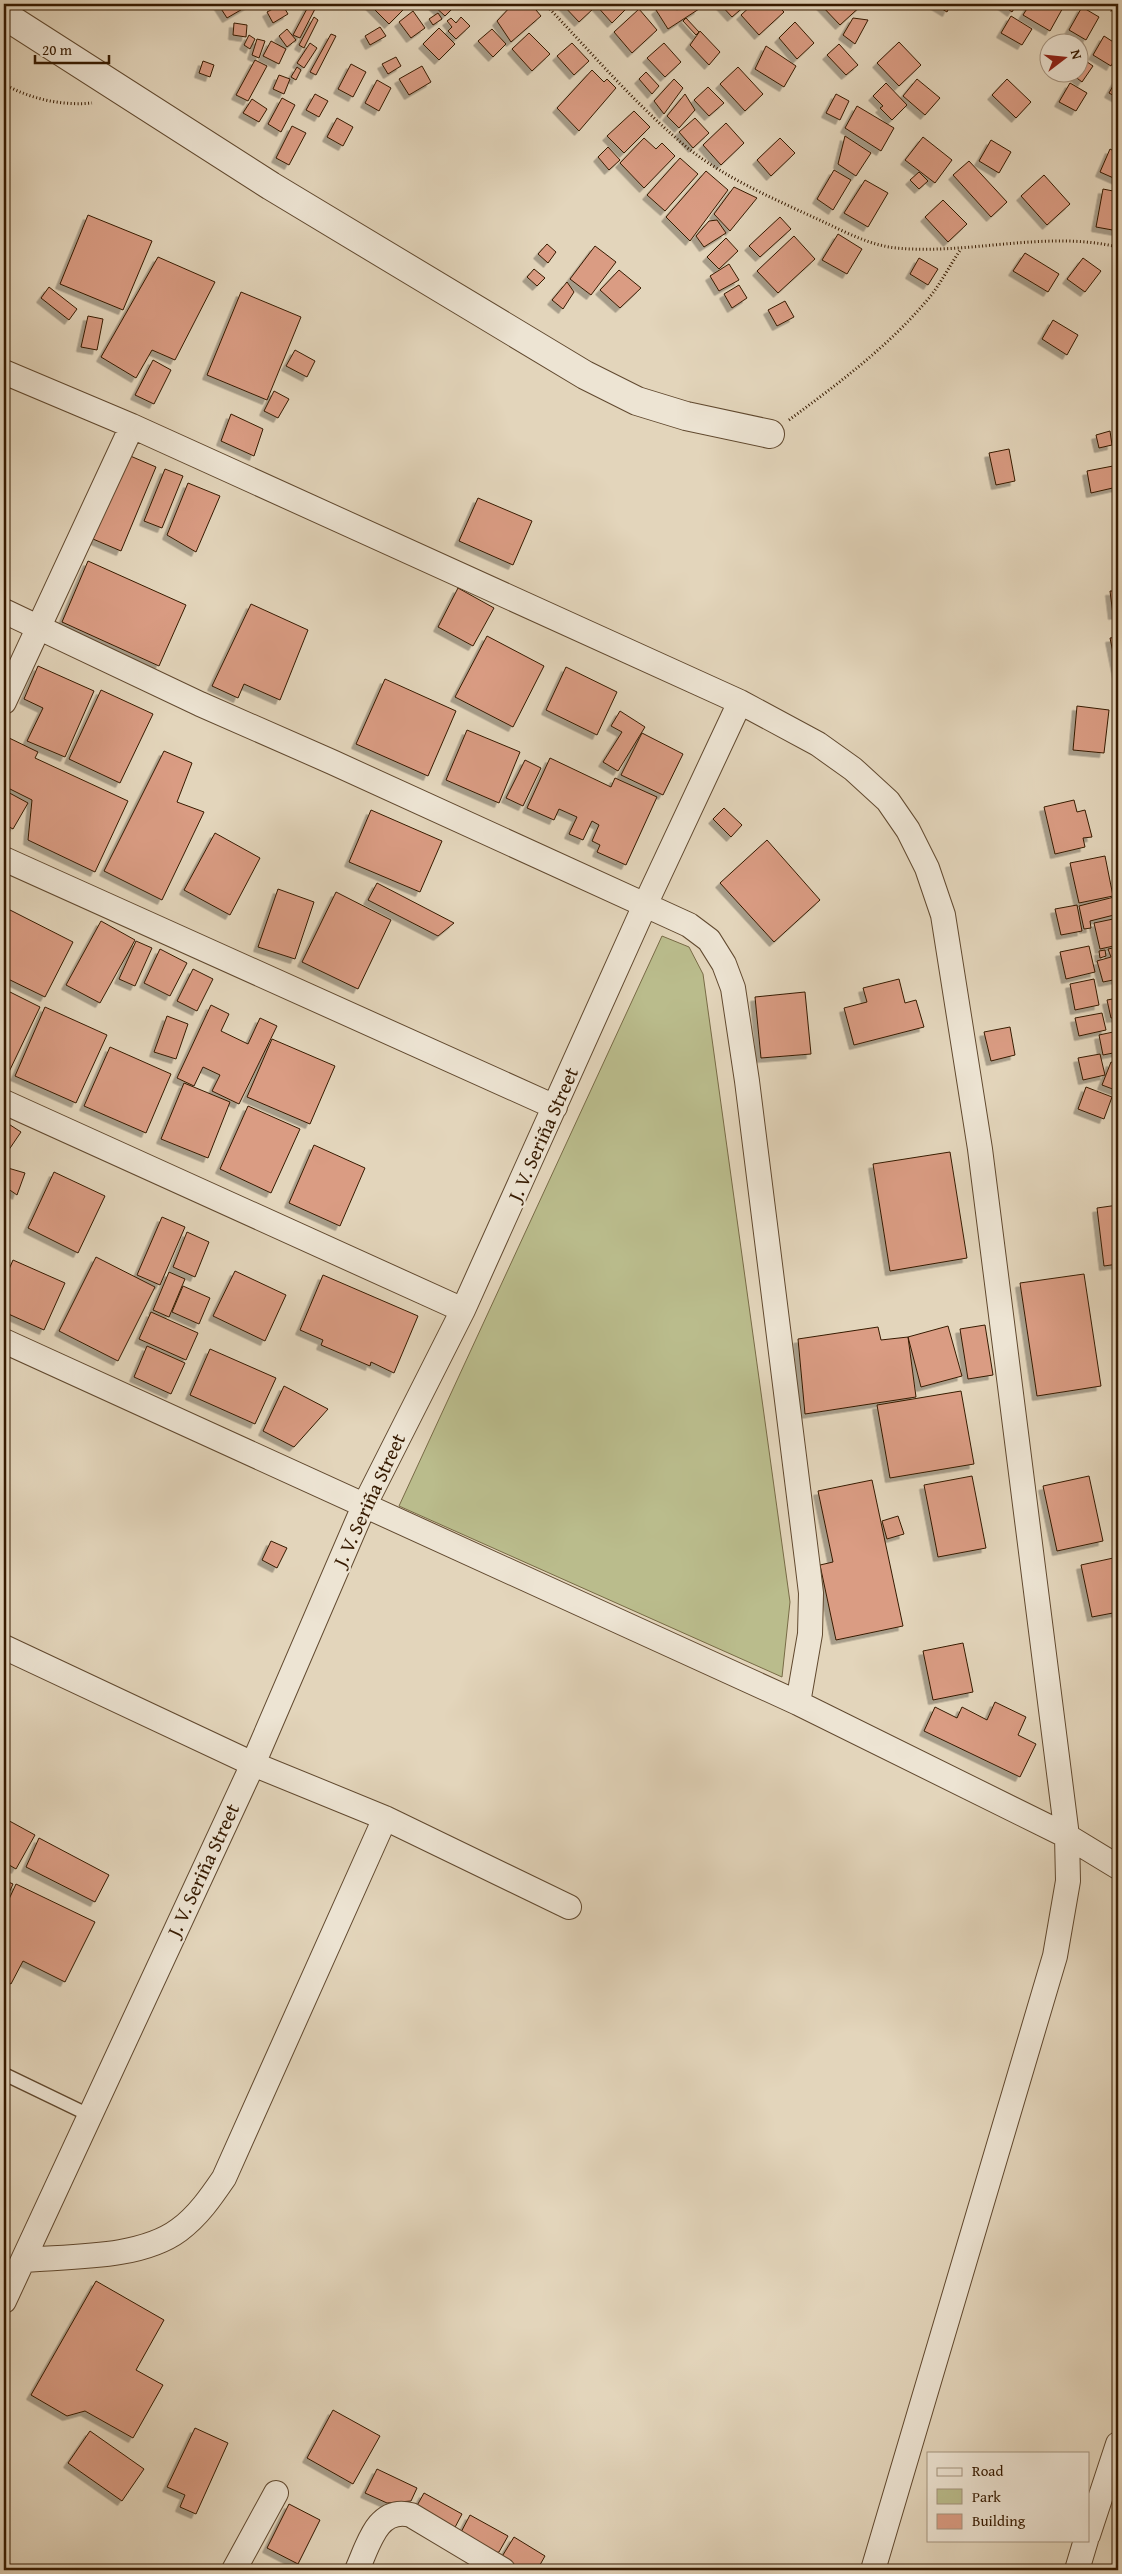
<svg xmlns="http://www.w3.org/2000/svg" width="1122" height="2574" font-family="'Gentium Book Plus',serif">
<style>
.green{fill:#babc8c;stroke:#786b46}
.building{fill:#da9c83;stroke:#361a00;filter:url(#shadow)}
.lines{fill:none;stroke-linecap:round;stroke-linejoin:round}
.service-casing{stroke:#61492f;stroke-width:15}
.minor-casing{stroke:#61492f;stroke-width:26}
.tertiary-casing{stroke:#61492f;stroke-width:30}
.path{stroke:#361a00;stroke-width:3;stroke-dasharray:1 2.5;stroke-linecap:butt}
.service{stroke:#ede4d3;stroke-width:12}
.minor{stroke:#ede4d3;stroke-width:24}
.tertiary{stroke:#ede4d3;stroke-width:28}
.labels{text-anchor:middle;stroke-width:4.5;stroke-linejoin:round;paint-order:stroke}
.street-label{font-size:20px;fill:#361a00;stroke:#ede4d3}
</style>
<defs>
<filter id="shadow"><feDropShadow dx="-4.5" dy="4.5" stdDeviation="0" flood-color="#0004"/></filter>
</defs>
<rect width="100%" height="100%" fill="#e3d5bb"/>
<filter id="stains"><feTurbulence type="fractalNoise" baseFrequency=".004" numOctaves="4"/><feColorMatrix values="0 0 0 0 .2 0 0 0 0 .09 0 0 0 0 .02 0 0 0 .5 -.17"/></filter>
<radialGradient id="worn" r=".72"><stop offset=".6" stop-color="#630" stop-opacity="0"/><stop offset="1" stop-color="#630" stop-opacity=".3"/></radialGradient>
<path class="green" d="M662 936 689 947 703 974 790 1602 782 1677 399 1506Z"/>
<path class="building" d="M218 4H251L227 18Z
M282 4 288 14 273 23 267 12Z
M369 4H398L404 9 389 24Z
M432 4H457L445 16Z
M513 4H531L541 16 511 42 497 21Z
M562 4H589L594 8 579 22Z
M595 4H621L626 9 612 23Z
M664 4H670L677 10 684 4H696L699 9 668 29 656 10Z
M720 4H747L732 17Z
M753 4H776L784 12 759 35 741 15Z
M820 4H863L840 25Z
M934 4H951L947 12Z
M1001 4H1017L1012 12Z
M1030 4H1065L1050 31 1023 15Z
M309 5 315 9 300 38 293 35Z
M1082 7 1099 17 1086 40 1069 30Z
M639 9 657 30 632 53 614 32Z
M413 11 425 28 411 38 399 22Z
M438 13 442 19 433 25 429 19Z
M1011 16 1032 29 1022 45 1001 33Z
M314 17 318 20 304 48 299 45Z
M461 17 470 26 456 39 448 31 452 27 447 21 451 18 456 23Z
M686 18 699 32 696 35 683 21Z
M853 18 868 20 855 44 843 35Z
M795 22 814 43 797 59 779 38Z
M234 23 247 25 246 37 233 35Z
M380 27 386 36 370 45 365 36Z
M439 28 455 44 439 60 423 44Z
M287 29 296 40 287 47 279 36Z
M492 29 506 44 493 57 478 41Z
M700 31 720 52 709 65 690 45Z
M529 33 550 54 532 71 512 49Z
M331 34 336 36 316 75 310 72Z
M249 35 255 39 250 49 244 45Z
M1104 36 1118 45V53L1111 66 1093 55Z
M257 39 265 41 259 58 252 55Z
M271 41 286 49 279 64 263 56Z
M899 42 921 65 899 86 877 63Z
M310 43 317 48 304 68 297 63Z
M572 43 589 61 574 75 557 56Z
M664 43 681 62 665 77 647 58Z
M839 44 858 65 846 75 827 55Z
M766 46 796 66 784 87 755 69Z
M396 57 401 66 388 74 382 64Z
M1080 57 1093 66 1082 82 1069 72H1080Z
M255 60 267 66 248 101 236 95Z
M203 61 214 65 210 77 199 73Z
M351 64 366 72 353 97 338 89Z
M422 66 431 82 409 95 399 79Z
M297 67 301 70 296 80 291 77Z
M738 67 763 94 745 111 720 84Z
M592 70 604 82 607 79 616 88 579 131 557 108Z
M646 72 659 86 652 94 639 79Z
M279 75 290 79 284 94 273 89Z
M1118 77V98L1109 93Z
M674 79 683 88 664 114 654 101Z
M917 79 940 98 925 115 903 96Z
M1007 79 1031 102 1016 118 992 95Z
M377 80 391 88 379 111 365 103Z
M886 83 907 105 892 120 880 108 883 106 873 96Z
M1070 83 1087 93 1076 111 1059 102Z
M708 87 724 103 709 116 694 100Z
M315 94 328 101 319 117 306 110Z
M685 94 695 110 679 128 667 116Z
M836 94 849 101 840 120 826 113Z
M282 98 295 105 281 132 268 124Z
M252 99 267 109 259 122 243 113Z
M857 106 894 128 881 151 845 128Z
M634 111 650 127 624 153 607 136Z
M337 118 353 127 343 146 327 137Z
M695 118 709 133 693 148 679 132Z
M726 123 744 143 721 165 703 145Z
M292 126 306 133 289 165 276 158Z
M845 136 871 153 856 176 838 164Z
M923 137 952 160 935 183 905 160Z
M644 138 656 149 662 143 675 156 644 188 620 163Z
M780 138 795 153 771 176 757 160Z
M991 140 1011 152 999 173 979 161Z
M608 147 620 160 609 170 598 157Z
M1110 149 1118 153V180L1100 172Z
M680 158 698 174 665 211 647 195Z
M969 161 1007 202 991 217 953 175Z
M834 170 851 180 833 210 817 199Z
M706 171 728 190 690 241 666 217Z
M919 172 928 181 919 189 910 180Z
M1044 175 1070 204 1047 225 1021 196Z
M865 180 888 193 868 227 844 213Z
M734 187 757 198 730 231 714 214Z
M1103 189 1118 192V231L1096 227Z
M943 200 967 224 948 242 925 217Z
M88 215 152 241 123 310 60 284Z
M780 217 791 229 760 257 749 246Z
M717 220 726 233 704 247 696 236 709 221Z
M838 234 862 249 847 274 822 260Z
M794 236 815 259 778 293 757 271Z
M726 238 738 251 719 269 707 257Z
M547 244 556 252 548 263 538 254Z
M595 246 616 262 591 295 570 279Z
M1025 253 1059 274 1048 292 1013 271Z
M158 257 215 282 175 360 152 350 136 378 101 357Z
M919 258 938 269 928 285 910 274Z
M1083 258 1101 271 1085 292 1067 279Z
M729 264 739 280 719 291 710 276Z
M534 269 545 278 537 286 527 277Z
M619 270 641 288 620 308 600 290Z
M567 282 574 292 563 309 552 300Z
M739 285 747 298 732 308 724 294Z
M49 287 77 309 69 320 41 298Z
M241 292 301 317 267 400 207 375Z
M785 301 794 317 777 326 768 310Z
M88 316 103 319 97 350 81 347Z
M1053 320 1078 335 1067 355 1042 339Z
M295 350 315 361 307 377 286 366Z
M153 360 171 370 154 404 135 395Z
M274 391 289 399 278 418 264 411Z
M231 414 263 429 254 456 221 441Z
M1110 431 1112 445 1099 448 1096 435Z
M1009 449 1015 481 996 485 989 453Z
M128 455 156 467 121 551 93 539Z
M1113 466 1117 487 1091 493 1087 471Z
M165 469 183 476 162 528 144 521Z
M188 483 220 496 196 552 167 535Z
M478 498 532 521 513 565 459 541Z
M88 561 186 605 159 666 62 622Z
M458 588 494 608 473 646 438 627Z
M1110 591H1118V614L1113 615Z
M251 604 308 630 280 700 244 684 238 698 212 686Z
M487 636 544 666 513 727 455 697Z
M1118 637V677L1110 638Z
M38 666 94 691 65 757 27 741 43 708 24 699Z
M566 667 617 692 597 735 546 710Z
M385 679 456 711 428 776 356 744Z
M101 690 153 714 120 783 69 759Z
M1077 706 1109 710 1104 753 1073 750Z
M620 711 645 727 618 771 603 762 622 732 611 726Z
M467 730 520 752 499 803 446 780Z
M642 733 683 754 663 795 621 775Z
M5 736 38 752 35 758 128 801 95 872 28 840 32 800 4 786Z
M164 751 192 763 177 802 204 812 162 900 104 871Z
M550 758 611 787 615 778 657 797 626 865 597 852 600 845 592 841 599 825 592 821 583 840 569 834 577 817 559 809 554 820 527 808Z
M525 760 541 768 523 806 506 798Z
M4 790 28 803 13 829 4 824Z
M1074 800 1077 812 1085 810 1092 837 1083 838 1085 847 1055 854 1044 807Z
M724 808 742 825 731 837 713 819Z
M371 810 442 841 420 892 349 862Z
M215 833 260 858 230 915 184 890Z
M767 840 820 900 774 942 720 883Z
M1105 856 1113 896 1079 903 1070 863Z
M377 883 454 923 438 936 368 900Z
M278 889 314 902 295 959 258 947Z
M336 892 391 920 358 989 302 962Z
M1118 896V914L1090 921 1091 928 1084 929 1079 906Z
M1077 905 1082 931 1061 935 1055 909Z
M10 910 73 942 45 997 4 977V923Z
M1118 918V945L1100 949 1094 923Z
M101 921 135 940 100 1003 66 985Z
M136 941 152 948 135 986 119 979Z
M1089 946 1095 972 1066 979 1060 952Z
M1118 947V979L1103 982 1097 961 1111 957 1108 949Z
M160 949 187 963 170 996 144 983Z
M1105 950 1106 956 1100 958 1099 951Z
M193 969 213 979 197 1011 177 1001Z
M899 979 905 1003 916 1000 924 1027 854 1045 844 1008 867 1002 863 988Z
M1094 979 1099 1005 1075 1010 1070 984Z
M4 989 40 1007 7 1076 4 1074Z
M805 992 811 1054 761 1058 755 997Z
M1118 998V1017L1111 1018 1107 1000Z
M211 1005 229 1014 221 1031 248 1044 260 1018 277 1026 239 1104 212 1091 220 1075 203 1067 194 1086 177 1078Z
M45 1007 107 1035 76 1103 15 1076Z
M1102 1013 1106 1030 1079 1036 1075 1018Z
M167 1016 188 1024 176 1059 154 1052Z
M1010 1027 1015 1055 991 1061 984 1032Z
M1118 1031V1052L1103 1055 1099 1035Z
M272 1039 335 1066 310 1124 247 1097Z
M110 1047 171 1074 146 1133 84 1106Z
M1100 1054 1105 1075 1083 1080 1078 1058Z
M1111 1062 1118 1064V1091L1102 1085Z
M184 1083 230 1102 208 1158 161 1139Z
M1086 1087 1112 1097 1104 1119 1078 1109Z
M248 1106 300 1129 271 1193 220 1169Z
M4 1121 21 1132 4 1157Z
M314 1145 365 1168 340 1226 289 1203Z
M950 1152 967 1258 890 1271 873 1164Z
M8 1168 25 1173 17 1195 4 1186V1175Z
M54 1172 105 1196 78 1253 28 1228Z
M1118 1205V1264L1104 1266 1097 1208Z
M162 1217 185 1227 160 1285 137 1275Z
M187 1232 209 1242 195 1277 173 1267Z
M96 1257 155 1287 118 1361 59 1331Z
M13 1260 65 1283 44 1330 4 1312V1281Z
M235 1271 286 1295 265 1341 213 1316Z
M169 1272 185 1279 169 1317 153 1310Z
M1084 1274 1101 1386 1037 1396 1020 1283Z
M323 1275 418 1316 394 1373 371 1362 370 1366 321 1345 323 1340 300 1330Z
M183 1286 210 1298 199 1324 172 1312Z
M151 1312 198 1333 186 1360 139 1339Z
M985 1325 993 1375 968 1379 960 1329Z
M948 1326 962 1376 921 1387 908 1337Z
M878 1327 881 1340 908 1337 916 1397 805 1414 798 1339Z
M147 1346 185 1363 171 1394 134 1377Z
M210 1349 276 1378 255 1424 190 1395Z
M284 1386 328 1409 294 1447 263 1431Z
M961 1391 974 1464 890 1478 877 1405Z
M972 1476 986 1548 938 1557 924 1485Z
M1089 1476 1103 1541 1057 1551 1043 1486Z
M872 1480 903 1626 836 1640 820 1565 833 1562 818 1491Z
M898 1516 904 1534 887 1539 882 1521Z
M271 1541 287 1548 277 1568 262 1560Z
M1118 1557V1612L1092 1617 1081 1565Z
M963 1643 973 1692 933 1700 923 1651Z
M995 1702 1026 1717 1018 1735 1036 1744 1020 1777 924 1731 935 1707 957 1718 962 1707 987 1720Z
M4 1818 35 1835 16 1869 4 1862Z
M39 1838 109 1875 95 1902 26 1867Z
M4 1880 13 1884 4 1904Z
M16 1884 95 1922 65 1982 23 1961 11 1984 4 1980V1910Z
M96 2281 164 2320 136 2370 163 2385 133 2438 85 2411 67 2416 31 2395Z
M333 2410 380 2436 353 2484 307 2458Z
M195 2428 228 2443 196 2514 180 2507 185 2495 167 2487Z
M90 2431 144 2469 122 2501 68 2463Z
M377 2469 417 2488 411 2501 387 2503 365 2493Z
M424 2493 462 2514 452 2533 414 2511Z
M289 2504 320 2520 298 2564 267 2548Z
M470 2515 508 2536 499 2552 491 2554 459 2536Z
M514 2537 545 2556 537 2570H509L498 2563Z"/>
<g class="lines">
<defs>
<path id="service" d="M4 2074 89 2115"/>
<path id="minor" d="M4 372 132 426 740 702 818 744 853 769 888 801 908 830 927 868 943 915 980 1149 1067 1836 1068 1881 1055 1956 873 2570
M4 611 200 704 332 762 689 925 709 940 724 964 733 988 747 1081 807 1560 811 1593 810 1634 798 1703
M4 702 132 426
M4 859 555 1107
M4 1102 463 1310
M4 1341 798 1703 1067 1836 1118 1867
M4 1647 253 1764 385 1818 569 1907
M23 2260C70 2256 140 2259 179 2230 198 2216 211 2197 224 2178L385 1818
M4 2301 253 1764 364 1506 463 1310 645 905 740 702
M1088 2535 1118 2444
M234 2570 276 2493
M357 2570C368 2546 377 2506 411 2515L503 2570
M1077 2570 1086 2540"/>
<path id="tertiary" d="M4 15 271 186 585 375 637 401 686 416 770 434"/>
</defs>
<use href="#service" class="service-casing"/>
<use href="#minor" class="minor-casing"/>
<use href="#tertiary" class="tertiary-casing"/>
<path class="path" d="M545 4C588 49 630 98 677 139 716 174 768 196 815 218 840 229 867 245 896 248 970 255 1045 230 1118 247
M1108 4 1118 21
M1108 4 1118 5
M4 84C30 99 62 106 92 103
M789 420C839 383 889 346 929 298 941 283 950 265 961 249"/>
<use href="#service" class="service"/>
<use href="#minor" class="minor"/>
<use href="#tertiary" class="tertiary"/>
</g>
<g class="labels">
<g class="street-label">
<text transform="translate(543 1134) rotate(-66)" y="7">J. V. Seriña Street</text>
<text transform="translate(369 1500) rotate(-65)" y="7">J. V. Seriña Street</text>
<text transform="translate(203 1870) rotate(-65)" y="7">J. V. Seriña Street</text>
</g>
</g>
<rect width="1122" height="2574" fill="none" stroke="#e3d5bb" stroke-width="20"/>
<rect x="5" y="5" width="1112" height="2564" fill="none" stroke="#361a00" stroke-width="2.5"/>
<rect x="10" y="10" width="1102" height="2554" fill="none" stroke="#361a00"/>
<rect x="927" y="2452" width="162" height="90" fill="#ede4d3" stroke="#a4937f"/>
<rect x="937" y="2468" width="25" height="8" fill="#ede4d3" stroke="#a4937f"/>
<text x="972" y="2476" font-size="15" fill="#361a00">Road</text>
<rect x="937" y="2489" width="25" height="15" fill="#babc8c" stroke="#a4937f"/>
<text x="972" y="2502" font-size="15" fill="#361a00">Park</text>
<rect x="937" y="2514" width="25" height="15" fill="#da9c83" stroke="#a4937f"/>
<text x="972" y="2526" font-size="15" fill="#361a00">Building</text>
<g transform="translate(1064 58) rotate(74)"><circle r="24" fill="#ede4d3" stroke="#a4937f"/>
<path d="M0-4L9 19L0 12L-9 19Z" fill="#8f2418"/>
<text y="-8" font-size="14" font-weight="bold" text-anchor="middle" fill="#361a00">N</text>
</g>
<path d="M35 55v8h74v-8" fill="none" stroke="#361a00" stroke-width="2.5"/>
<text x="42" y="55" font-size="15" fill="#361a00" stroke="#ede4d3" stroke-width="4" paint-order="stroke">20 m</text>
<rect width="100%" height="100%" filter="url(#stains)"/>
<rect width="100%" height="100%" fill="url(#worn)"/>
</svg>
